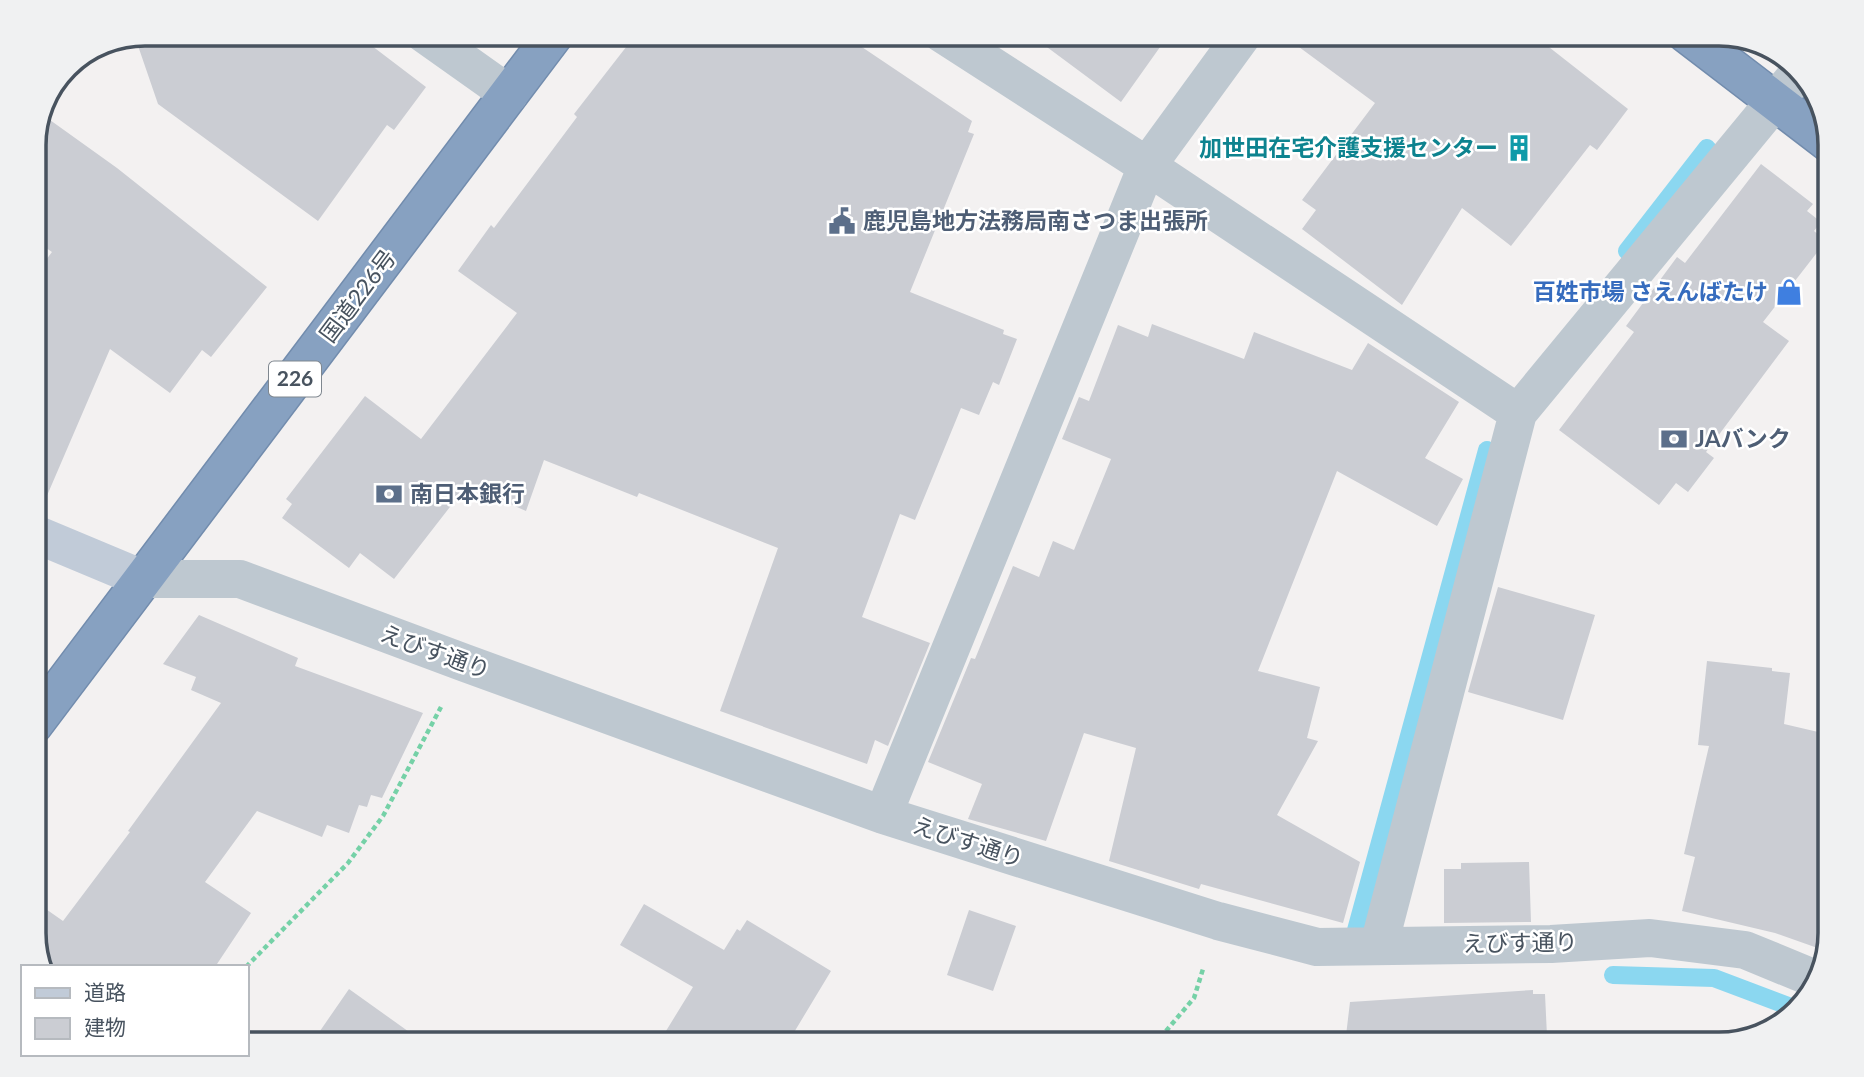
<svg xmlns="http://www.w3.org/2000/svg" width="1864" height="1077" font-family="Lato,'Noto Sans JP',sans-serif">
<style>
.lines{fill:none;stroke-linecap:round;stroke-linejoin:round}
.stream{stroke:#8bd7f0;stroke-width:18}
.building{fill:#cbcdd3}
.highway-casing{stroke:#728cad;stroke-width:41}
.path{stroke:#75d1a7;stroke-width:4.5;stroke-dasharray:5 3.5;stroke-linecap:butt}
.street{stroke:#bec8d0;stroke-width:38}
.secondary{stroke:#c1cbd8;stroke-width:38}
.highway{stroke:#87a1c1;stroke-width:38}
.labels{text-anchor:middle;stroke-width:5;stroke-linejoin:round;paint-order:stroke}
.shield{fill:#fff;stroke:#7f878f;stroke-width:2}
.shield-label{font-size:21px;font-weight:bold;fill:#48535f}
.culture-label{font-size:23px;font-weight:bold;fill:#0d838f;stroke:#fff;text-anchor:end}
.service-label{font-size:23px;font-weight:bold;fill:#4e5e75;stroke:#fff;text-anchor:start}
.shop-label{font-size:23px;font-weight:bold;fill:#366cbe;stroke:#fff;text-anchor:end}
.street-label{font-size:23px;fill:#48535f;stroke:#fff}
.rim{fill:none;stroke:#48535f;stroke-width:3.5}
</style>
<rect width="100%" height="100%" fill="#f3f1f1"/>
<g class="lines">
<path class="stream" d="M1627 251 1707 148
M1356 930 1487 450
M1613 975 1714 978 1796 1009"/>
</g>
<path class="building" d="M144 33H355L426 87 394 130 387 125 318 221 158 104 135 37Z
M637 33H841L972 121 968 132 974 134 910 292 1004 330 1003 334 1017 339 999 385 993 382 979 415 961 408 915 520 900 514 862 617 930 643 888 746 875 740 867 764 720 711 778 548 639 493 637 497 544 460 526 511 467 485 394 579 360 553 349 568 282 518 292 504 286 499 365 396 421 439 517 313 458 271 491 225 494 228 577 117 574 114Z
M1028 33H1170L1121 102Z
M1280 33H1531L1628 109 1597 150 1590 145 1511 246 1462 208 1402 305 1302 229 1316 210 1302 200 1375 103Z
M43 115 117 168 267 287 211 357 202 350 170 393 110 349 40 512H33V277L52 252 33 239V137Z
M1761 164 1813 204 1807 211 1821 222 1814 231 1826 241 1763 322 1789 341 1706 452 1714 458 1688 492 1676 483 1659 505 1559 430 1634 332 1626 326 1677 257 1685 263Z
M1152 324 1244 359 1254 332 1352 370 1368 343 1459 402 1425 458 1463 479 1437 526 1337 471 1258 671 1320 687 1307 738 1318 741 1277 815 1360 862 1343 923 1201 884 1199 889 1109 861 1136 748 1084 733 1046 841 968 819 982 784 928 762 971 658 975 659 1013 566 1039 577 1053 541 1074 550 1111 459 1062 439 1079 397 1089 401 1118 325 1148 337Z
M1498 587 1595 615 1563 720 1468 692Z
M199 615 298 658 295 666 423 713 382 798 371 795 367 807 359 805 349 833 327 825 322 837 257 811 205 882 251 913 215 967H42L33 940V900L63 921 130 832 128 831 221 703 191 690 196 677 163 664Z
M1707 661 1772 668V671L1790 673 1784 724 1831 735V933L1826 951 1775 933 1682 911 1695 857 1684 854 1709 746 1698 745Z
M1529 862 1531 922 1444 923V869H1461V863Z
M644 904 724 950 737 929 740 931 747 920 831 971 787 1044H658L693 987 620 945Z
M969 910 1016 926 993 991 947 975Z
M349 989 426 1044H311Z
M1533 990V994H1545L1547 1036 1507 1039V1044H1345L1350 1002Z"/>
<g class="lines">
<defs>
<path id="highway" d="M1686 33 1831 144
M33 725 555 33"/>
</defs>
<use href="#highway" class="highway-casing"/>
<path class="path" d="M246 967 348 863 383 816 441 707
M1155 1044 1194 998 1203 969"/>
<path class="street" d="M423 33 509 94
M941 33 1147 166 1518 413
M143 579H240L465 663 883 815 1218 921 1317 947 1551 944 1650 938 1745 950 1818 980
M883 815 1147 166 1244 33
M1379 945 1518 413 1800 71"/>
<path class="secondary" d="M33 533 143 579"/>
<use href="#highway" class="highway"/>
</g>
<defs>
<symbol id="building-bare" viewBox="-9 -9 18 18"><path d="M-4-6H4V6H1V3H-1V6H-4ZM-2.5-4.3h1.7v1.8h-1.7ZM.8-4.3h1.7v1.8H.8ZM-2.5-1h1.7V.8h-1.7ZM.8-1h1.7V.8H.8Z" fill="#0f9aa8" stroke="#fff" stroke-width="2.5" paint-order="stroke"/></symbol>
<symbol id="civic-bare" viewBox="-9 -9 18 18"><path d="M-.6-6.5H3V-4.5H.6V-3L4-1V1h2V6H-6V1h2V-1L-.6-3ZM-1.2 2.5V6h2.4V2.5Z" fill="#5c6f8a" stroke="#fff" stroke-width="2.5" paint-order="stroke"/></symbol>
<symbol id="shop-bare" viewBox="-9 -9 18 18"><path d="M-5-2.5h2.3a2.7 3.5 0 0 1 5.4 0H5L5.5 6h-11ZM-1.5-2.5h3a1.5 2.3 0 0 0-3 0Z" fill="#3f7fe0" stroke="#fff" stroke-width="2.5" paint-order="stroke"/></symbol>
<symbol id="bank-bare" viewBox="-9 -9 18 18"><path d="M-6-4H6V4H-6ZM0-2.3a2.3 2.3 0 1 0 0 4.6a2.3 2.3 0 1 0 0-4.6Z" fill="#5c6f8a" stroke="#fff" stroke-width="2.5" paint-order="stroke"/></symbol>
</defs>
<g fill-rule="evenodd">
<use href="#building-bare" x="1500" y="129" width="38" height="38"/>
<use href="#civic-bare" x="823" y="202" width="38" height="38"/>
<use href="#shop-bare" x="1770" y="273" width="38" height="38"/>
<use href="#bank-bare" x="1655" y="420" width="38" height="38"/>
<use href="#bank-bare" x="370" y="475" width="38" height="38"/>
</g>
<g class="labels">
<rect class="shield" x="269" y="361.5" width="52" height="35" rx="5"/>
<g class="shield-label">
<text x="295" y="386">226</text>
</g>
<g class="culture-label">
<text x="1498" y="156">加世田在宅介護支援センター</text>
</g>
<g class="service-label">
<text x="863" y="229">鹿児島地方法務局南さつま出張所</text>
<text x="1695" y="447">JAバンク</text>
<text x="410" y="502">南日本銀行</text>
</g>
<g class="shop-label">
<text x="1768" y="300">百姓市場 さえんばたけ</text>
</g>
<g class="street-label">
<text transform="translate(358 296) rotate(-53)" y="8">国道226号</text>
<text transform="translate(435 652) rotate(20)" y="8">えびす通り</text>
<text transform="translate(968 842) rotate(18)" y="8">えびす通り</text>
<text transform="translate(1520 943) rotate(-1)" y="8">えびす通り</text>
</g>
</g>
<path d="M0 0H1864V1077H0ZM145 46H1719A99 99 0 0 1 1818 145V933A99 99 0 0 1 1719 1032H145A99 99 0 0 1 46 933V145A99 99 0 0 1 145 46Z" fill="#f0f1f2" fill-rule="evenodd"/>
<path class="rim" d="M145 46H1719A99 99 0 0 1 1818 145V933A99 99 0 0 1 1719 1032H145A99 99 0 0 1 46 933V145A99 99 0 0 1 145 46Z"/>
<rect x="21" y="965" width="228" height="91" fill="#ffffff" stroke="#b6babf" stroke-width="2"/>
<rect x="35" y="988" width="35" height="10" fill="#c1cbd8" stroke="#b6babf" stroke-width="2"/>
<text x="84" y="1000" font-size="21" fill="#48535f">道路</text>
<rect x="35" y="1018" width="35" height="21" fill="#cbcdd3" stroke="#b6babf" stroke-width="2"/>
<text x="84" y="1035" font-size="21" fill="#48535f">建物</text>
</svg>
